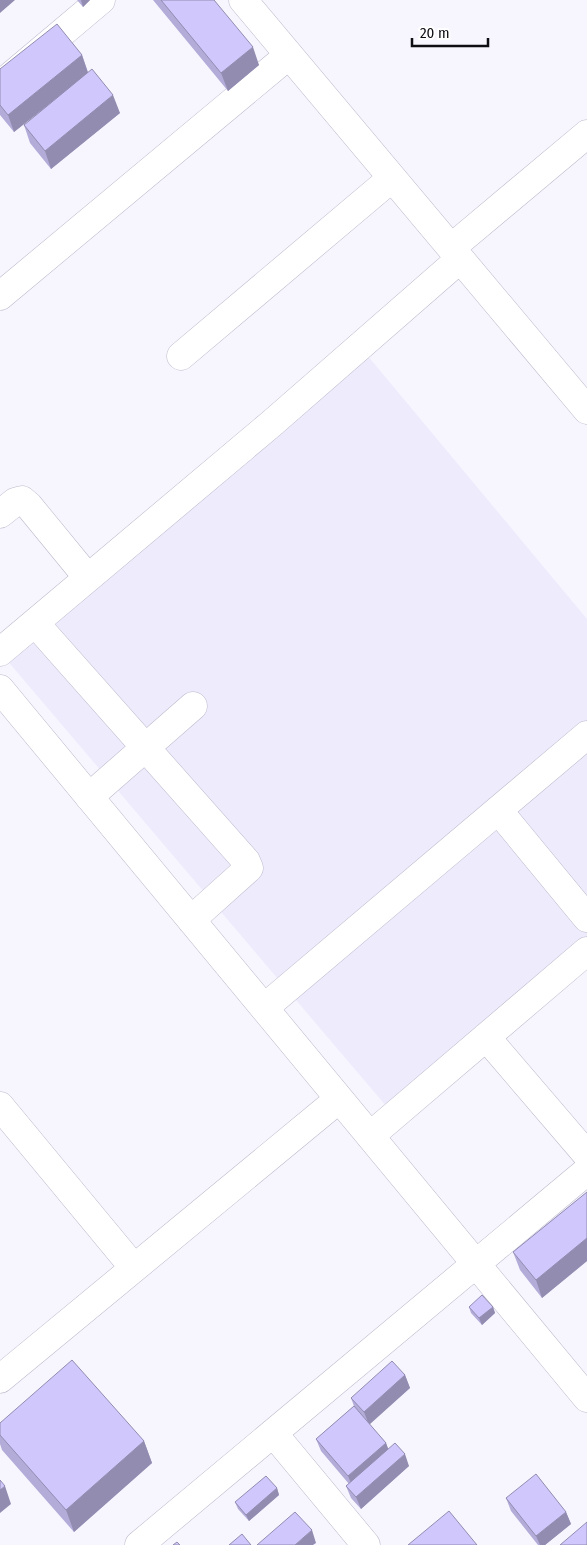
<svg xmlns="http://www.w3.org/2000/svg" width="587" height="1545" font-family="'Fira Sans Condensed',sans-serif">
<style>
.built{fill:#edebfc}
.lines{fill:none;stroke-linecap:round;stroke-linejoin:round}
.minor-casing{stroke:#bcb9cc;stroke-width:29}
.minor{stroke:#fff;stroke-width:28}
.wall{fill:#b3acd9}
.shaded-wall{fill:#928cb0}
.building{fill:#d0c8fc;stroke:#928cb0}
</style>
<rect width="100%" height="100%" fill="#f7f6fe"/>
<path class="built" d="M357 343 587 619V940L387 1107 0 652Z"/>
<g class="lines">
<defs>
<path id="minor" d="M243 0 587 410
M0 85 101 0
M451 248 587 134
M0 296 289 55
M181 356 392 178
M0 514 15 502 22 500 29 506 88 578
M35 623 246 861 249 868 191 920
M0 652 271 424 460 259
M0 689 587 1398
M89 797 193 706
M498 810 587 918
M264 1008 587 735
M486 1037 587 1155
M0 1106 134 1268
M370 1136 587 951
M0 1379 339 1099
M273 1433 366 1545
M139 1545 587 1171"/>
</defs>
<use href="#minor" class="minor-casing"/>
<use href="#minor" class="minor"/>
</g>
<path class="wall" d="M77 0H90L83 7Z
M153 0H214L259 65 228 91Z
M82 55 88 72 120 113 51 169 30 143 24 125 43 109 14 132 0 115V69Z
M587 1192V1261L542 1298 520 1270 513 1252Z
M469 1307H493L495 1313 482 1325 471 1313Z
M405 1375 410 1388 369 1424 386 1443 388 1449 409 1466 361 1509 351 1498 346 1486 349 1484 321 1451 316 1439 354 1406 351 1398Z
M0 1423 144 1441 152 1463 74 1532 2 1450 0 1444Z
M277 1488 279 1495 249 1521 238 1509 235 1502Z
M506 1498 566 1512 571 1524 545 1545H538L511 1511Z"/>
<path class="shaded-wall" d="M0 0H15L0 13Z
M81 0H90L83 7Z
M253 47 259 65 228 91 221 73Z
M82 55 88 73 14 132 8 115Z
M113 95 120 113 51 169 45 151Z
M587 1238V1261L542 1298 536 1280Z
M493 1307 495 1313 482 1325 479 1318Z
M405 1375 410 1388 369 1425 364 1412Z
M144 1441 152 1463 74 1532 66 1510Z
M386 1443 391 1456 353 1488 348 1476Z
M405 1454 409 1466 361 1509 356 1497Z
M5 1486 11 1504 0 1513V1490Z
M277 1488 279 1495 249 1521 246 1515Z
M566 1512 571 1524 545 1545H540L536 1536Z
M312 1530 316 1543 313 1545H295Z"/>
<path class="building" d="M161 0H214L253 47 221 73Z
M57 24 82 55 8 115 0 105V69Z
M92 69 113 95 45 151 24 125Z
M587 1192V1238L536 1280 513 1252Z
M482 1295 493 1307 479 1318 469 1307Z
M72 1360 144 1441 66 1510 0 1435V1423Z
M392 1361 405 1375 364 1412 351 1398Z
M354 1406 386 1443 348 1476 316 1439Z
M395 1443 405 1454 356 1497 346 1486Z
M536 1474 566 1512 536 1536 506 1498Z
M266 1476 277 1488 246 1515 235 1502Z
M0 1480 5 1486 0 1490Z
M449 1511 477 1545H408Z
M295 1512 312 1530 295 1545H257Z
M587 1522V1545H560Z
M242 1534 251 1545H229Z
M177 1542 180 1545H173Z"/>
<path d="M412 38v8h76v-8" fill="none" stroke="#0e0d13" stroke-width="2.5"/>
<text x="420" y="38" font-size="15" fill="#0e0d13" stroke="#ffffff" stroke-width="4" paint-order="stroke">20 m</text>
</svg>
